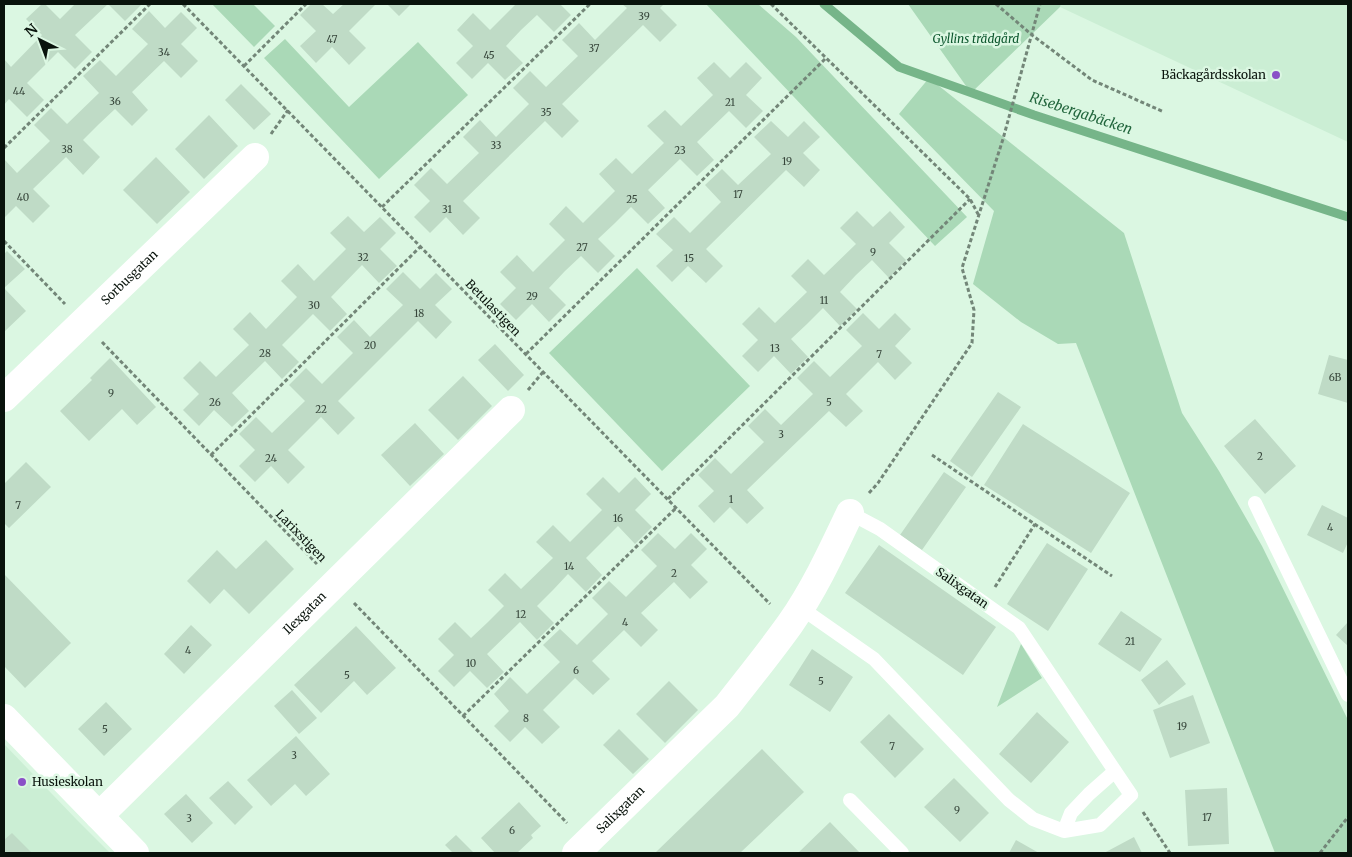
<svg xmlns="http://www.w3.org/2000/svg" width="1352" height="857" font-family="Merriweather,serif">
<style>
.built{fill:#cbeed4}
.green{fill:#aad9b7}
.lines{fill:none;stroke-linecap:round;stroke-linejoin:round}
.stream{stroke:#76b589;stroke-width:9}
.building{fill:#bfdbc6}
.path{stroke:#738678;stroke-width:3;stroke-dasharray:4 2.5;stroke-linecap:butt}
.lane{stroke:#fff;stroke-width:14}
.street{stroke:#fff;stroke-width:28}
.poi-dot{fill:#8a50c7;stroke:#dbf7e2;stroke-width:2}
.labels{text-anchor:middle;stroke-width:5;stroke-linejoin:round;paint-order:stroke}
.number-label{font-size:10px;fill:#36453a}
.park-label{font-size:12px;font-style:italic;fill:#0d572e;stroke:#dbf7e2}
.poi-label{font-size:12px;fill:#09130c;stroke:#dbf7e2;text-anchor:end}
.street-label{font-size:12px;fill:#09130c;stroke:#dbf7e2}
.water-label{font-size:14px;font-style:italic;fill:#22663d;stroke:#dbf7e2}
</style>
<rect width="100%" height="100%" fill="#dbf7e2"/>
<path class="built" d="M1061 4H1348V142L1060 7Z
M4 744 77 820 110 853H4Z"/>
<path class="green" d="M212 4H253L275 26 254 47Z
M706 4H758L796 37 967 217 935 246Z
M908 4H1061L1060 7 971 93Z
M285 39 349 107 418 42 468 95 379 179 264 58Z
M929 78 1124 233 1182 413 1219 471 1262 546 1348 720V853H1275L1076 343 1058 344 1021 322 973 284 994 211 899 114Z
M637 268 750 386 662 471 549 353Z
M1021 644 1042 678 997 707Z"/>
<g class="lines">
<path class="stream" d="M824 4 899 67 1034 115 1348 217"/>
</g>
<path class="building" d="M42 4H45L60 19 75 4H108L75 35 92 52 75 69 58 52 27 83 44 100 27 117 9 99 4 105V59L11 67 42 35 26 19Z
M108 4H142L125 21Z
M311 4H322L333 14 344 4H376L349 31 366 48 349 65 332 47 316 63 300 46 316 31 300 15Z
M387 4H411L399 16Z
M516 4H560L571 15 554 32 537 15 521 30 506 46 523 63 505 80 488 63 472 79 456 63 473 46 457 30 473 13 490 30Z
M622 4H664L660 8 677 25 660 42 643 25 562 104 579 121 562 138 545 121 463 201 480 218 463 235 446 217 430 233 414 217 430 201 414 185 431 168 447 184 479 153 463 137 480 120 496 137 529 104 513 88 530 71 546 87 578 56 562 40 579 23 595 40 627 8Z
M149 11 165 28 181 12 197 28 181 44 198 61 181 78 164 61 132 92 148 110 132 126 115 109 99 124 83 140 100 157 83 175 66 157 33 189 50 206 33 223 16 206 4 218V159L17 173 50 141 34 125 51 108 67 124 99 93 83 76 100 60 116 76 148 44 132 29Z
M714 62 730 78 746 62 762 78 746 95 763 111 746 128 729 111 697 142 714 160 697 176 680 159 648 190 665 208 648 224 631 207 615 223 598 239 615 256 598 273 581 256 565 271 549 288 566 305 549 322 532 304 516 320 500 304 516 288 500 272 517 255 533 272 565 240 549 224 566 206 583 223 615 191 599 174 616 158 632 174 664 143 647 126 665 110 681 126 713 95 697 78Z
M241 84 271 114 254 130 225 100Z
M209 115 238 146 204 179 175 149Z
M771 121 788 137 804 121 820 137 803 153 820 170 804 187 786 170 706 249 723 266 706 283 688 266 672 282 656 266 673 250 656 234 674 217 690 233 721 202 705 185 722 169 738 185 771 154 754 137Z
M156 157 190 192 157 224 123 190Z
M857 211 873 227 890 211 905 227 889 243 906 260 889 278 872 260 856 275 840 292 857 309 840 326 823 308 807 324 791 339 808 357 791 374 774 356 758 372 742 356 758 340 742 324 759 307 775 323 807 292 791 276 808 259 824 275 856 244 840 228Z
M348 216 364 232 380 217 396 233 380 249 397 266 379 283 362 265 331 297 347 314 330 331 313 314 282 345 299 362 282 379 265 361 232 393 249 411 232 427 214 410 199 426 183 410 199 394 183 378 200 361 216 377 249 345 233 329 250 312 266 329 297 297 281 281 298 264 314 281 346 249 330 233Z
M7 251 25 269 4 288 26 311 4 332V254Z
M403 272 420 289 436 273 452 289 435 305 452 322 436 339 418 321 338 401 355 418 338 435 321 417 288 450 305 467 288 484 271 466 255 482 239 466 255 450 239 434 256 417 272 433 305 401 289 385 306 368 322 384 353 353 337 337 354 320 370 337 403 305 386 289Z
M863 313 879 329 895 313 911 329 895 346 912 363 895 380 878 362 846 394 863 411 846 427 829 411 747 490 764 508 747 524 730 507 714 523 698 506 714 491 698 475 715 458 731 474 764 442 748 426 765 409 781 425 813 394 797 378 814 361 830 377 862 346 846 330Z
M495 344 524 375 508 391 478 360Z
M1329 355 1348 360V403L1318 394Z
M110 358 156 407 137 425 122 409 89 441 60 411 92 380 90 378Z
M463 376 492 406 458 440 428 410Z
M998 392 1021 407 972 477 950 461Z
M1255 419 1296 466 1265 494 1224 446Z
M415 423 444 454 410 486 381 455Z
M1023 424 1130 493 1091 553 984 485Z
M26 462 51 487 9 528 4 523V484Z
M944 472 966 487 922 550 900 535Z
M603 477 619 493 635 477 651 494 635 510 652 527 635 544 618 526 586 558 602 575 586 592 568 574 553 590 537 606 554 623 537 640 520 622 487 654 504 672 487 688 470 671 454 687 438 671 454 655 438 639 455 622 471 638 488 622 504 606 488 590 505 573 521 589 553 558 536 542 553 525 570 542 602 510 586 494Z
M1322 505 1348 518V542L1343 553 1307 535Z
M658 533 675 549 691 533 707 549 691 565 708 582 690 599 674 582 641 613 658 630 641 647 624 630 592 661 610 679 593 695 575 678 543 710 560 727 542 744 525 727 510 742 494 726 509 711 494 694 510 677 527 694 560 662 543 645 560 629 577 645 608 614 592 598 609 581 626 597 657 566 641 550Z
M266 540 294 569 249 614 224 589 210 604 187 581 217 550 236 569Z
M1047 543 1088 569 1048 631 1007 604Z
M879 545 996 627 963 675 845 593Z
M4 574 71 643 25 688 4 666Z
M1121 611 1162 639 1140 672 1098 644Z
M1348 622V646L1336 635Z
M191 625 212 645 184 674 164 654Z
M356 626 396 668 367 695 354 681 321 713 294 685Z
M812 649 853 677 830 712 789 685Z
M1167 660 1186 684 1159 705 1141 680Z
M669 681 698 710 665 743 636 714Z
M292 690 317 718 299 734 274 706Z
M1193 695 1210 743 1170 758 1153 710Z
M106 702 132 729 104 756 78 729Z
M1037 712 1069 742 1031 783 999 754Z
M889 714 924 749 895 778 860 742Z
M619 729 649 759 633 774 603 745Z
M296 736 330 774 306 796 295 784 271 806 247 780Z
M762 749 804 792 740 853H655Z
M954 778 989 813 960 842 924 807Z
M228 781 253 807 235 825 209 798Z
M1227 788 1229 844 1188 846 1185 790Z
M186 794 213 823 192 843 164 814Z
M519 802 541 826 531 835 533 838 517 853H495L481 838Z
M830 822 860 853H798Z
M12 833 32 853H4V840Z
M456 835 474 853H453L445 845Z
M1134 837 1142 853H1104Z
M1016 840 1039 853H1009Z"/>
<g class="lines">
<path class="path" d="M183 4 770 604
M771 4 970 199 978 214
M996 4 1032 35 1092 80 1164 112
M244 66 306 4
M271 134 288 110
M4 148 150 4
M382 207 590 4
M4 241 65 304
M102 342 317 564
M526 354 826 58
M528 390 543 372
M211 455 421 246
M932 455 1112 576
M869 493 878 483 972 343 974 310 962 268 1003 139 1040 4
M668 499 970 199
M995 587 1035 524
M354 603 567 823
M463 716 676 508
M1143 812 1170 853
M1320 853 1348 817"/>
<path class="lane" d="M1255 503 1348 695
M801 608 874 659 1009 800 1033 819 1064 831 1100 825 1131 795 1019 628 880 529 850 513
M850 800 902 853
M1064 831 1071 813 1089 794 1115 771"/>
<g class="street">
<path id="s1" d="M4 398 255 157"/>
<path d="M4 718 135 853"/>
<path id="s2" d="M99 816 511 410"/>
<path id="s3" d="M576 853 727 706C748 679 770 652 790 624 814 590 832 551 850 513"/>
</g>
</g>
<g class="poi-dot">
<circle cx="1276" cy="75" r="5"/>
<circle cx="22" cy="782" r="5"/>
</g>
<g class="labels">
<g class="number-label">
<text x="644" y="20">39</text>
<text x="332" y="43">47</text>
<text x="594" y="52">37</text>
<text x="164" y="56">34</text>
<text x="489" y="59">45</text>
<text x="19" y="95">44</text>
<text x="115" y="105">36</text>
<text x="730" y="106">21</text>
<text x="546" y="116">35</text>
<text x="496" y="149">33</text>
<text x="67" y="153">38</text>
<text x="680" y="154">23</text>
<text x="787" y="165">19</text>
<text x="738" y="198">17</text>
<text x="23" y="201">40</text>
<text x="632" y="203">25</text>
<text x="447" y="213">31</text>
<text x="582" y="251">27</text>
<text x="873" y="256">9</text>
<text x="363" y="261">32</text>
<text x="689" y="262">15</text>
<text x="532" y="300">29</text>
<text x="824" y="304">11</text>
<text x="314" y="309">30</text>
<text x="419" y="317">18</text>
<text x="370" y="349">20</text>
<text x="775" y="352">13</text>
<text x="265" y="357">28</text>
<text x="879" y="358">7</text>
<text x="1335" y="381">6B</text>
<text x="111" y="397">9</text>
<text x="215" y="406">26</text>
<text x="829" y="406">5</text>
<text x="321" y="413">22</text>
<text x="781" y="438">3</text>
<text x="1260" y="460">2</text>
<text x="271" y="462">24</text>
<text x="731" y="503">1</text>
<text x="18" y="509">7</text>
<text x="618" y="522">16</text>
<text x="1330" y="531">4</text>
<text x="569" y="570">14</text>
<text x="674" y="577">2</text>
<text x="521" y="618">12</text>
<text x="625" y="626">4</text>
<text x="1130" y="645">21</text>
<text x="188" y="654">4</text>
<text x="471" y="667">10</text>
<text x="576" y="674">6</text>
<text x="347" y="679">5</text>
<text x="821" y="685">5</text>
<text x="526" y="722">8</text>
<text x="1182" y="730">19</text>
<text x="105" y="733">5</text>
<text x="892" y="750">7</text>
<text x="294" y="759">3</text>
<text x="957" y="814">9</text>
<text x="1207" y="821">17</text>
<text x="189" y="822">3</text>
<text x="512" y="834">6</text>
</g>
<g class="park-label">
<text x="976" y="43">Gyllins trädgård</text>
</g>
<g class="poi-label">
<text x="1266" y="79">Bäckagårdsskolan</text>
<text x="32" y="786" text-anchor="start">Husieskolan</text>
</g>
<g class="street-label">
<text dy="4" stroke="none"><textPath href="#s1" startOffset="174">Sorbusgatan</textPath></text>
<text transform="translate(493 308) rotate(46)" y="4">Betulastigen</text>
<text transform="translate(301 536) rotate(46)" y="4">Larixstigen</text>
<text transform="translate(962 588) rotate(35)" y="4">Salixgatan</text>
<text dy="4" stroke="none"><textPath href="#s2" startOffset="289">Ilexgatan</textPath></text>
<text dy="4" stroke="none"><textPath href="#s3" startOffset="62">Salixgatan</textPath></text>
</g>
<g class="water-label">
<text transform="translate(1081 113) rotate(18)" y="5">Risebergabäcken</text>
</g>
</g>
<rect width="1352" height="857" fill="none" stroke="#09130c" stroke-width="10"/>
<g transform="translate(40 40) rotate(318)" stroke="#dbf7e2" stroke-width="4" paint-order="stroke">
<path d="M0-4L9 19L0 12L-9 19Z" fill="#09130c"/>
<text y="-8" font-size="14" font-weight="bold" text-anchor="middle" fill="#09130c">N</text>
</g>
</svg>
